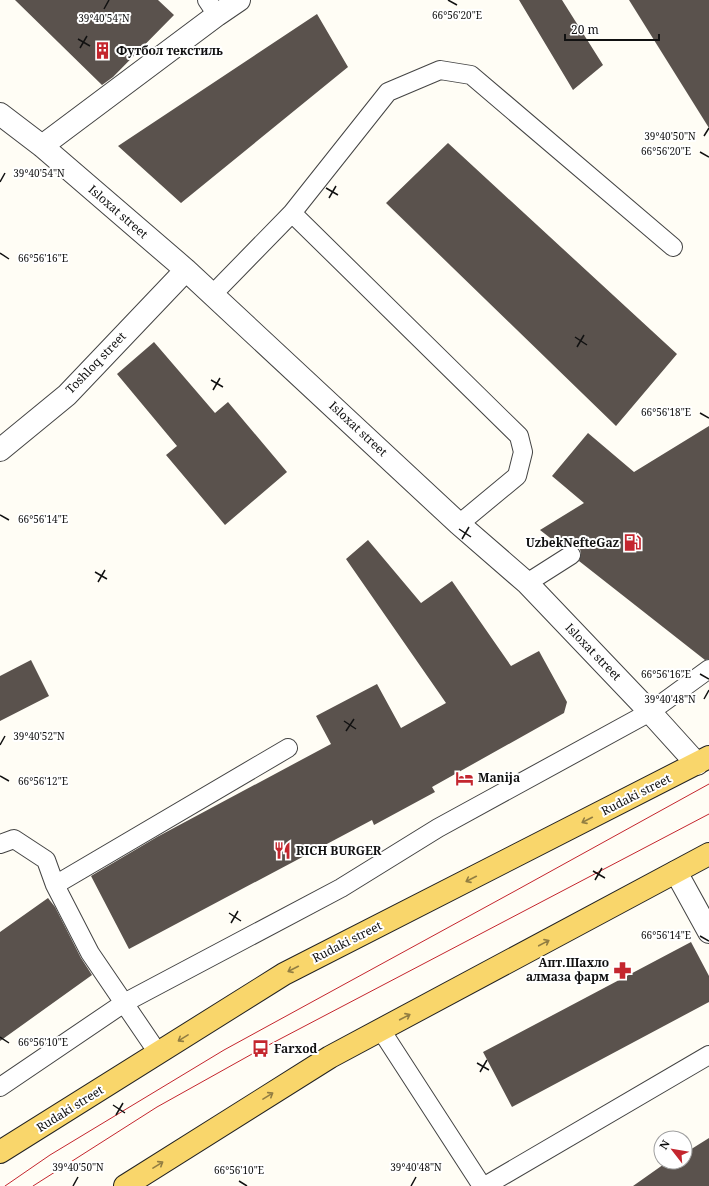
<svg xmlns="http://www.w3.org/2000/svg" width="709" height="1186" font-family="'Noto Serif',serif">
<style>
.building{fill:#5a524d}
.lines{fill:none;stroke-linecap:round;stroke-linejoin:round}
.lane-casing{stroke:#444;stroke-width:20}
.street-casing{stroke:#444;stroke-width:24}
.primary-casing{stroke:#222;stroke-width:24}
.lane{stroke:#fff;stroke-width:18}
.street{stroke:#fff;stroke-width:22}
.primary{stroke:#f9d66b;stroke-width:22}
.tram{stroke:#c4262e;stroke-width:1}
.oneway{stroke:#917d42}
.ticks{fill:none;stroke:#111;stroke-width:1.5}
.labels{text-anchor:middle;stroke-width:4;stroke-linejoin:round;paint-order:stroke}
.poi-label{font-size:12px;font-weight:bold;fill:#111;stroke:#fff;text-anchor:start}
.street-label{font-size:12px;fill:#111;stroke:#fff}
.ticks-label{font-size:10px;text-anchor:middle;fill:#111;stroke:#fff;stroke-width:4;stroke-linejoin:round;paint-order:stroke}
</style>
<rect width="100%" height="100%" fill="#fffdf5"/>
<path class="building" d="M15 0H158L174 15 113 77 102 85Z
M519 0H562L603 65 573 90Z
M629 0H709V128Z
M317 14 348 67 181 203 118 146Z
M448 143 677 354 616 426 386 203Z
M154 342 215 413 228 402 287 472 225 525 166 455 177 446 117 374Z
M709 426V659L705 660 579 561 581 554 580 549 576 546 570 545 563 548 540 530 584 503 552 476 588 433 634 472Z
M368 540 421 603 452 581 511 666 539 651 567 702 564 713 432 787 435 792 374 825 372 820 129 949 91 876 157 837 331 744 316 716 377 684 401 728 446 703 346 559Z
M31 660 49 696 0 721V676Z
M48 898 55 907 81 958 92 975 0 1041V932Z
M691 942 709 976V1002L512 1107 483 1052Z
M709 1138V1186H633L667 1162H685V1153Z"/>
<g class="lines">
<defs>
<path id="lane" d="M207 0 217 15
M292 213 519 436 523 452 517 476 459 524
M212 295 292 213 388 92 440 70 471 75 673 247
M527 583 571 555
M0 844 14 839 46 860 55 885 90 953 158 1053
M55 885 288 748
M381 1030 482 1186
M0 1087 124 1003 341 888 438 828 650 712 709 669
M485 1186 709 1055"/>
<path id="street" d="M0 114 42 146 186 270 459 524 527 583 650 712 697 764
M42 146 217 15 239 0
M0 450 67 395 186 270
M676 872 709 932"/>
<path id="primary" d="M0 1152 284 974 709 757
M125 1186 330 1057 709 854"/>
</defs>
<use href="#lane" class="lane-casing"/>
<use href="#street" class="street-casing"/>
<use href="#primary" class="primary-casing"/>
<use href="#lane" class="lane"/>
<use href="#street" class="street"/>
<use href="#primary" class="primary"/>
<path class="tram" d="M5 1186 50 1155 224 1050 515 891 709 784
M33 1186 157 1107 261 1049 709 814"/>
</g>
<defs><path id="oneway-shaft" d="M-6 0H5M1.5-3L5.5 0L1.5 3" fill="none" stroke-width="1.6" stroke-linecap="round" stroke-linejoin="round"/></defs>
<g class="oneway">
<use href="#oneway-shaft" transform="translate(587 820) rotate(153)"/>
<use href="#oneway-shaft" transform="translate(471 879) rotate(153)"/>
<use href="#oneway-shaft" transform="translate(544 943) rotate(-28)"/>
<use href="#oneway-shaft" transform="translate(293 969) rotate(153)"/>
<use href="#oneway-shaft" transform="translate(405 1017) rotate(-28)"/>
<use href="#oneway-shaft" transform="translate(183 1038) rotate(148)"/>
<use href="#oneway-shaft" transform="translate(268 1096) rotate(-32)"/>
<use href="#oneway-shaft" transform="translate(158 1165) rotate(-32)"/>
</g>
<path class="ticks" d="M448 0 457 5M104 9 109 0M78 39 90 46M80 48 87 36M704 136 709 128M700 152 709 157M0 182 5 173M326 188 338 195M329 198 336 186M0 253 9 259M575 337 587 345M577 347 584 335M211 380 223 387M213 390 220 378M700 413 709 418M0 515 9 520M459 529 471 537M462 539 469 527M95 572 107 579M98 582 105 570M700 674 709 679M704 699 709 690M344 721 356 729M346 731 354 719M0 745 5 736M0 776 9 781M593 871 605 878M595 880 602 868M229 913 241 921M231 923 238 911M700 936 709 941M0 1037 9 1043M477 1063 489 1070M480 1072 487 1060M113 1105 125 1113M116 1115 123 1103M239 1181 247 1186M73 1186 78 1177M411 1186 416 1177"/>
<defs>
<symbol id="building-bare" viewBox="-9 -9 18 18"><path d="M-4-6H4V6H1V3H-1V6H-4ZM-2.5-4.3h1.7v1.8h-1.7ZM.8-4.3h1.7v1.8H.8ZM-2.5-1h1.7V.8h-1.7ZM.8-1h1.7V.8H.8Z" fill="#c4262e" stroke="#fff" stroke-width="2.5" paint-order="stroke"/></symbol>
<symbol id="fuel-bare" viewBox="-9 -9 18 18"><path d="M-5.5-6h7V0h2V4h1.3V-2.5L3-4.5l.8-.8L6-3V5H2.5V1h-1V6h-7ZM-4.2-4.7v3.2H.2V-4.7Z" fill="#c4262e" stroke="#fff" stroke-width="2.5" paint-order="stroke"/></symbol>
<symbol id="hotel-bare" viewBox="-9 -9 18 18"><path d="M-6-4.5h1.5V1H6V5H4.5V3h-9V5H-6ZM-4 0a1.8 1.8 0 1 1 3.6 0ZM.5 0V-2.5h3Q6-2.5 6 0Z" fill="#c4262e" stroke="#fff" stroke-width="2.5" paint-order="stroke"/></symbol>
<symbol id="restaurant-bare" viewBox="-9 -9 18 18"><path d="M-5-6h1v4h1v-4h1v4h1v-4h1v5L-1.5 .5V6h-2V.5L-5-1ZM5-6V6H3V1.5H1.5Q1.5-4 5-6Z" fill="#c4262e" stroke="#fff" stroke-width="2.5" paint-order="stroke"/></symbol>
<symbol id="pharmacy-bare" viewBox="-9 -9 18 18"><path d="M-2-6h4v4h4v4h-4v4h-4v-4h-4v-4h4Z" fill="#c4262e" stroke="#fff" stroke-width="2.5" paint-order="stroke"/></symbol>
<symbol id="bus-bare" viewBox="-9 -9 18 18"><path d="M-5-6H5V4H4V6H2V4H-2V6H-4V4H-5ZM-3.5-4V0h7V-4ZM-3.5 1.2v1.5H-2V1.2ZM2 1.2v1.5H3.5V1.2Z" fill="#c4262e" stroke="#fff" stroke-width="2.5" paint-order="stroke"/></symbol>
</defs>
<g fill-rule="evenodd">
<use href="#building-bare" x="90" y="38" width="25" height="25"/>
<use href="#fuel-bare" x="620" y="530" width="25" height="25"/>
<use href="#hotel-bare" x="452" y="766" width="25" height="25"/>
<use href="#restaurant-bare" x="270" y="838" width="25" height="25"/>
<use href="#pharmacy-bare" x="610" y="958" width="25" height="25"/>
<use href="#bus-bare" x="248" y="1036" width="25" height="25"/>
</g>
<g class="labels">
<g class="poi-label">
<text x="116" y="55">Футбол текстиль</text>
<text x="619" y="547" text-anchor="end">UzbekNefteGaz</text>
<text x="478" y="782">Manija</text>
<text x="296" y="855">RICH BURGER</text>
<text x="609" y="967" text-anchor="end">Апт.Шахло<tspan x="609" dy="14">алмаза фарм</tspan></text>
<text x="274" y="1053">Farxod</text>
</g>
<g class="street-label">
<text transform="translate(118 212) rotate(41)" y="4">Isloxat street</text>
<text transform="translate(96 363) rotate(-46)" y="4">Toshloq street</text>
<text transform="translate(358 429) rotate(43)" y="4">Isloxat street</text>
<text transform="translate(593 652) rotate(46)" y="4">Isloxat street</text>
<text transform="translate(636 795) rotate(-27)" y="4">Rudaki street</text>
<text transform="translate(347 942) rotate(-27)" y="4">Rudaki street</text>
<text transform="translate(70 1109) rotate(-32)" y="4">Rudaki street</text>
</g>
</g>
<g class="ticks-label">
<text x="457" y="19">66°56'20"E</text>
<text x="104" y="22">39°40'54"N</text>
<text x="670" y="140">39°40'50"N</text>
<text x="666" y="155">66°56'20"E</text>
<text x="39" y="177">39°40'54"N</text>
<text x="43" y="262">66°56'16"E</text>
<text x="666" y="416">66°56'18"E</text>
<text x="43" y="523">66°56'14"E</text>
<text x="666" y="678">66°56'16"E</text>
<text x="670" y="703">39°40'48"N</text>
<text x="39" y="740">39°40'52"N</text>
<text x="43" y="785">66°56'12"E</text>
<text x="666" y="939">66°56'14"E</text>
<text x="43" y="1046">66°56'10"E</text>
<text x="78" y="1171">39°40'50"N</text>
<text x="416" y="1171">39°40'48"N</text>
<text x="239" y="1174">66°56'10"E</text>
</g>
<g transform="translate(673 1150) rotate(301)"><circle r="19" fill="#ffffff" stroke="#a0a0a0"/>
<path d="M0-3L7 15L0 10L-7 15Z" fill="#c4262e"/>
<text y="-6" font-size="11" font-weight="bold" text-anchor="middle" fill="#111111">N</text>
</g>
<path d="M565 34v6h94v-6" fill="none" stroke="#111111" stroke-width="2"/>
<text x="571" y="34" font-size="12" fill="#111111" stroke="#ffffff" stroke-width="3" paint-order="stroke">20 m</text>
</svg>
